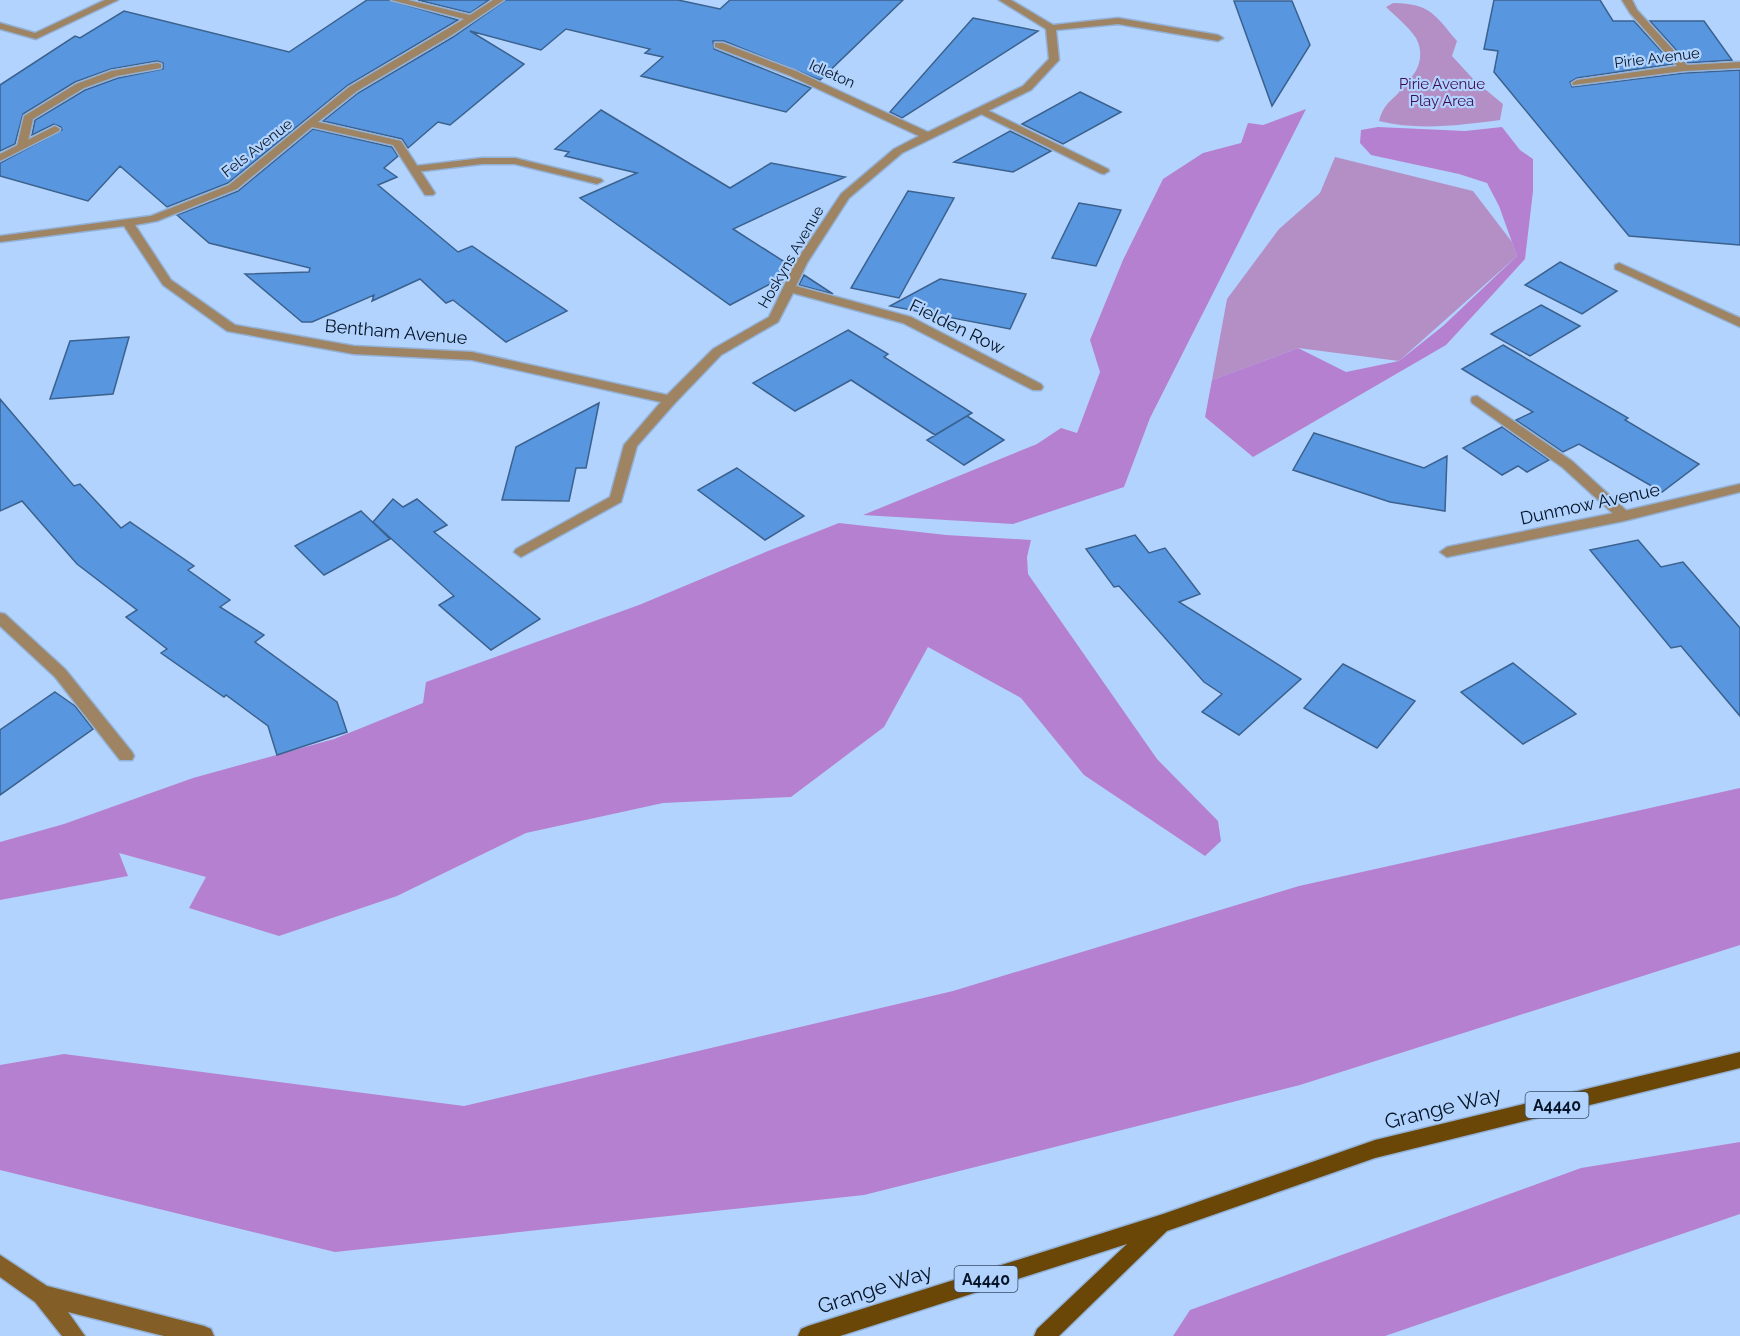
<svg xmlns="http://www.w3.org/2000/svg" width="1740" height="1336" font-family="Raleway,sans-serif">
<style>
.green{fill:#b38fc6}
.forest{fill:#b580d0}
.building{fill:#5897e0;stroke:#3b618e;stroke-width:1.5}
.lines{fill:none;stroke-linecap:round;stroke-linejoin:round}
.service-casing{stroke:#93b1d6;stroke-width:3}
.minor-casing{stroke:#93b1d6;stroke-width:3}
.secondary-casing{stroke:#93b1d6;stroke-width:3}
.primary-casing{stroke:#93b1d6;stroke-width:3}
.service{fill:#9e8462;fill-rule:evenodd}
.minor{fill:#9e8462;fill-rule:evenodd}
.secondary{fill:#845e27;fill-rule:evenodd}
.primary{fill:#6a4607;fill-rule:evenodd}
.labels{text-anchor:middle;stroke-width:4.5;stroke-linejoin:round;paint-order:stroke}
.far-street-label{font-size:15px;fill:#051426;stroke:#b2d3fd}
.far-park-label{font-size:15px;fill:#3f0a54;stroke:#b2d3fd}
.shield{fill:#b2d3fd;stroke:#394d66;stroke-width:1.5}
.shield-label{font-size:16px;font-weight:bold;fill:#051426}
.street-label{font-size:18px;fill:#051426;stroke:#b2d3fd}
.near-street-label{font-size:21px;fill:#051426;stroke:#b2d3fd}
</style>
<rect width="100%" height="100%" fill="#b2d3fd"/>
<path class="green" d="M1393 3C1431 4 1434 14 1457 41L1452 56 1475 81 1503 104 1500 120C1462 125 1418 131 1379 121 1385 98 1398 100 1404 83 1419 74 1425 54 1416 38 1409 27 1395 16 1386 7Z
M1335 157 1473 191 1512 242 1517 256 1399 361 1298 348 1212 380 1227 299 1279 229 1320 193Z"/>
<path class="forest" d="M1306 109 1150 418 1124 487 1013 524 863 515 1037 444 1061 428 1077 433 1100 372 1090 340 1123 260 1163 179 1203 153 1241 143 1248 123 1263 125Z
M1378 127 1465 131 1502 127 1520 150 1533 159V191L1525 259 1494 293 1446 345 1253 457 1205 417 1212 380 1298 348 1346 372 1399 361 1443 326 1517 256 1499 206 1487 183 1459 174 1371 155 1360 143 1361 130Z
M839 523 946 535 1031 540 1027 557 1028 574 1157 759 1218 821 1221 841 1205 856 1084 775 1021 698 928 647 884 727 791 797 663 803 526 833 397 896 279 936 189 908 206 877 119 853 128 876 0 900V842L64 824 193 778 334 739 423 703 426 682 639 605 768 551Z
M1740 788V945L1300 1085 864 1195 335 1252 0 1170V1065L64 1054 464 1106 953 991 1299 886Z
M1740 1142V1214L1385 1336H1173L1190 1310 1581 1168Z"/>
<path class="building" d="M367 0H389L458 20 348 85 228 183 167 207 120 166 88 201 0 176V163L62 130 61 127 54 124 32 135 35 120 85 90 118 78 163 69V63L157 61 111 69 75 82 23 114 15 144 0 151V85L75 36 80 38 124 11 289 52Z
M418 0H489L470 13Z
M506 0H678L720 9 730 0H903L820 80 724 41H713L714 49 811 88 786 112 641 76 663 57 645 53 650 49 566 29 541 50 470 31 524 64 450 125 438 122 408 148 402 139 323 121 358 93 453 37Z
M1494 0H1600L1613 21H1634L1673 64 1577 78 1570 82 1572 87 1684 73 1740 70V245L1629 236 1494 72 1498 51 1484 49Z
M1234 1H1292L1310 45 1272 106Z
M973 18 1038 31 902 118 890 112Z
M1650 21H1704L1732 60 1688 63Z
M1080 92 1121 112 1063 144 1022 124Z
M601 110 730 188 771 163 845 177 733 229 791 266 781 286 770 284 730 305 580 198 637 173 565 156 569 152 555 149Z
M313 129 392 147 398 156 384 168 397 177 378 185 458 252 472 246 567 311 506 342 453 300 446 303 420 279 372 301 374 295 312 322H302L245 274 309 272 310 268 209 243 177 215 238 191Z
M1010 131 1051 151 1013 172 954 162Z
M908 191 954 198 899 298 851 288Z
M1079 203 1121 210 1096 266 1052 258Z
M1560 262 1617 291 1582 314 1525 285Z
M804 275 833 294 799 285Z
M940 279 1026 294 1010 329 890 306Z
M1541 305 1580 326 1530 356 1491 334Z
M848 330 888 354 884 357 972 413 935 435 851 380 795 411 753 383Z
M129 337 113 394 50 399 70 341Z
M1503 345 1628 418 1625 420 1699 464 1662 492 1579 444 1563 452 1516 420 1533 412 1462 369Z
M0 399 74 486 80 484 121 528 130 522 194 566 188 570 230 600 220 607 264 635 255 642 337 702 347 732 277 755 268 726 226 695 224 697 161 653 167 649 126 617 137 610 77 564 22 501 0 511Z
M599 403 586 468H576L569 501 502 500 516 447Z
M967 416 1004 440 964 465 927 440Z
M1502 427 1549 460 1527 472 1518 466 1502 475 1463 448Z
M1314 433 1424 468 1447 456 1445 511 1390 502 1293 470Z
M737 468 804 516 765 540 698 490Z
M393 499 403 507 417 499 447 525 434 532 540 619 491 650 439 605 454 596 373 522Z
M361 511 390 539 324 575 295 546Z
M1135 535 1149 553 1165 548 1200 594 1179 602 1301 679 1239 735 1202 712 1222 694 1204 682 1119 586 1114 587 1086 549Z
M1638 540 1661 567 1683 562 1740 628V716L1681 646 1671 648 1590 550Z
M1513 663 1576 714 1523 744 1461 692Z
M1343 664 1415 701 1377 748 1304 708Z
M55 692 75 706 93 729 0 795V730Z"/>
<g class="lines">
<defs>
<path id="service" d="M105 0H118L36 39 0 29V23L35 33Z
M157 63 161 64V68L117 76 84 88 33 119 27 146 22 149 17 146 24 116 76 84 111 71Z
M983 108 1108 169 1109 171 1104 174 1100 173 979 113 978 111Z
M482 158H515L601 179 603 181 597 184 515 164H482L415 172 410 169 415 166Z
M1477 396 1572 461 1629 513 1631 516 1629 519H1619L1562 467 1472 403 1471 400 1472 397Z"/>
<path id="minor" d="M391 0H408L470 15 493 0H504L452 35 357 91 318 122 401 141 435 193 433 195H425L393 145 312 127 237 189 157 221 135 225 171 280 235 325 354 346 472 352 667 395 713 349 769 317 795 263 841 194 894 149 919 136 788 75 715 47V43H723L796 71 928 132 1023 86 1049 59 1046 29 999 0H1011L1053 25 1118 18 1218 35 1223 38 1218 41 1118 24 1056 30 1059 60 1031 90 902 153 849 198 807 263 796 286 911 317 1041 384 1043 387 1041 390H1033L903 323 793 293 778 322 721 355 675 403 637 446 621 502 521 557 514 552 516 549 610 497 624 445 661 402 472 360 354 354 227 331 163 285 124 226 0 242V236L151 216 229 185 349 87 464 19Z
M1622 0H1632L1637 10 1687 65 1740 62V68L1684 71 1573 85 1572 83 1577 80 1677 66 1630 13Z
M55 126 60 129 59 131 0 161V154Z
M1619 263 1740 318V327L1615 269V265Z
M1740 484V492L1624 521 1447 557 1440 552 1447 547 1624 511Z
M0 613 5 614 65 669 132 752 134 756 132 760H120L55 677 0 626Z"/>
<path id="secondary" d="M0 1255 47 1286 204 1326 211 1329 214 1336H164L68 1312 85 1336H62L35 1302 0 1277Z"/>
<path id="primary" d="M1740 1052V1068L1375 1158 1167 1231 1059 1336H1034L1037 1329 1127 1244 840 1336H798L801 1329 808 1326 1163 1214 1375 1140Z"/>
</defs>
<use href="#service" class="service-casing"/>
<use href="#minor" class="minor-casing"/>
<use href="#secondary" class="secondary-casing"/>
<use href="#primary" class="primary-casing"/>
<use href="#service" class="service"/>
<use href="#minor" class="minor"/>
<use href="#secondary" class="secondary"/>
<use href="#primary" class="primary"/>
</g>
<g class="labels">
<g class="far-street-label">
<text transform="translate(1657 58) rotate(-7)" y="5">Pirie Avenue</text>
<text transform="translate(832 74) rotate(24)" y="5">Idleton</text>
<text transform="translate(257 148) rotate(-38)" y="5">Fels Avenue</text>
<text transform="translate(791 257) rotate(-60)" y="5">Hoskyns Avenue</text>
</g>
<g class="far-park-label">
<text x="1442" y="89">Pirie Avenue<tspan x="1442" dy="17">Play Area</tspan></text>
</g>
<g class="shield">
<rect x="1525.5" y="1092" width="63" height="26" rx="4.5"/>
<rect x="954.5" y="1266" width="63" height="26" rx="4.5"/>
</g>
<g class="shield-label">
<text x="1557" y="1111">A4440</text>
<text x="986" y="1285">A4440</text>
</g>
<g class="street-label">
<text transform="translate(957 327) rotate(26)" y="6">Fielden Row</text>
<text transform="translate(396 332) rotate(5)" y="6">Bentham Avenue</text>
<text transform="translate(1590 504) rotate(-12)" y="6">Dunmow Avenue</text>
</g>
<g class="near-street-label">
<text transform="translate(1443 1108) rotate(-14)" y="7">Grange Way</text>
<text transform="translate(875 1289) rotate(-18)" y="7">Grange Way</text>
</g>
</g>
</svg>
